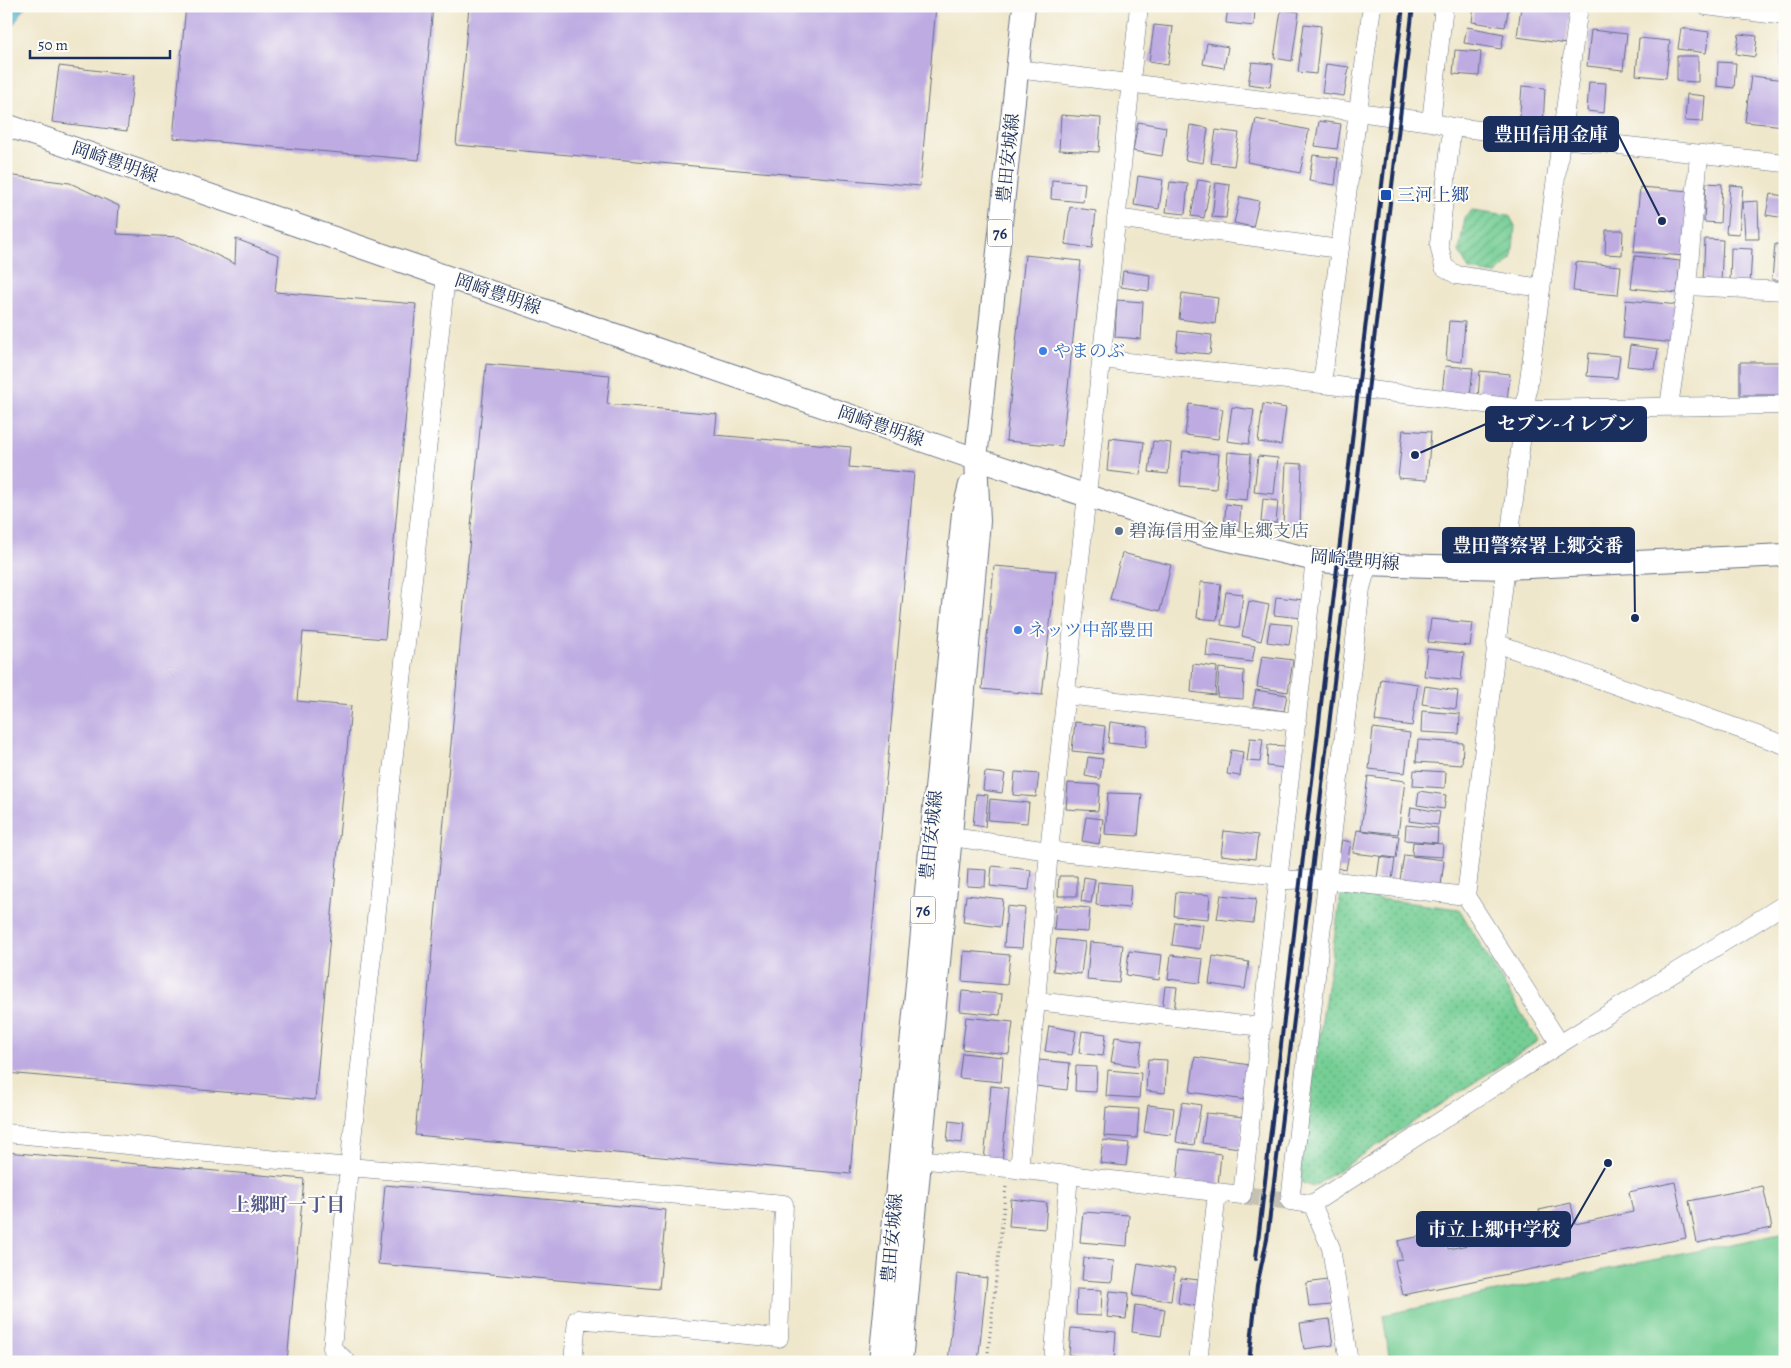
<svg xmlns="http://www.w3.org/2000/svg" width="1791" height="1368" font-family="Alegreya,'Noto Serif JP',serif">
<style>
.park{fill:url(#park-dots);stroke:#487e79}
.garden{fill:url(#garden-furrows);stroke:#487e79}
.pitch{fill:#74ce94;stroke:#487e79}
.water{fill:url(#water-waves);stroke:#387198}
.building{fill:#bdabe2}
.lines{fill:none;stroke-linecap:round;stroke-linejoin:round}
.minor-tunnel{stroke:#c5c2b5;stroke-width:18;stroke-dasharray:18 9;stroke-linecap:butt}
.minor-casing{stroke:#656f84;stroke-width:19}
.major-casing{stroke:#656f84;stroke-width:24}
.path{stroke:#656f84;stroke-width:3;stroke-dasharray:1 4;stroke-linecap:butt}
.minor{stroke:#fff;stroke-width:18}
.major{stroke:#fff;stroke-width:22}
.rail{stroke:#1b2f5e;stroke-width:4}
.transit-dot{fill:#1a4fb4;stroke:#fdfcf7;stroke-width:2}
.shop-dot{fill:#3f7fe0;stroke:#fdfcf7;stroke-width:2}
.service-dot{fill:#5c6f8a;stroke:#fdfcf7;stroke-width:2}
.labels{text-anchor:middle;stroke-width:4;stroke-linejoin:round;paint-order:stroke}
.shield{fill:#fdfcf7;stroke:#5f6c8c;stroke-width:1}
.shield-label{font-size:16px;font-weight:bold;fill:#1b2f5e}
.street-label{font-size:18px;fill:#1b2f5e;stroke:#fdfcf7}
.transit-label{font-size:18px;fill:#164399;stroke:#fdfcf7;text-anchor:start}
.shop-label{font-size:18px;fill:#366cbe;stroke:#fdfcf7;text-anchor:start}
.service-label{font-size:18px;fill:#4e5e75;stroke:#fdfcf7;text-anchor:start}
.neighbourhood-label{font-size:19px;font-weight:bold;fill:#545a8c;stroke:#fdfcf7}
.leader{fill:none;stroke:#1b2f5e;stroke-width:2}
.callout-dot{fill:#1b2f5e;stroke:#fdfcf7;stroke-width:2}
.callout{fill:#1b2f5e;stroke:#1b2f5e;stroke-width:2}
.callout-label{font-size:19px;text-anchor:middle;font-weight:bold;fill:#fff}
</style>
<defs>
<pattern id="park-dots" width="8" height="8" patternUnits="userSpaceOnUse" patternTransform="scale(1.25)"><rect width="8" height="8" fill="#74ce94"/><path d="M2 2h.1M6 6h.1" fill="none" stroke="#5ea87c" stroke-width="1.8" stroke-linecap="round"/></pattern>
<pattern id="garden-furrows" width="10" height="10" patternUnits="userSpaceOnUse" patternTransform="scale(1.25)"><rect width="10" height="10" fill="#74ce94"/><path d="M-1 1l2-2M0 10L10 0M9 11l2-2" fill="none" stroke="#5ea87c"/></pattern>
<pattern id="water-waves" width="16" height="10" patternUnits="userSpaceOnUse" patternTransform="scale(1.25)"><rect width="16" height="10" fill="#54b3d3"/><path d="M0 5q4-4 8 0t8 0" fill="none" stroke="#4592ae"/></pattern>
</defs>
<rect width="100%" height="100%" fill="#fdfcf7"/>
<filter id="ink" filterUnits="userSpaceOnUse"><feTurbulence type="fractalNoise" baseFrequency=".02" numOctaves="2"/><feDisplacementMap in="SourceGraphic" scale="10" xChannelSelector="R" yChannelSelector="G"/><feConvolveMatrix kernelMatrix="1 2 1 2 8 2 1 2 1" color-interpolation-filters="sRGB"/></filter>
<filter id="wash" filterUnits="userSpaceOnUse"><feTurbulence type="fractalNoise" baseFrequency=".0096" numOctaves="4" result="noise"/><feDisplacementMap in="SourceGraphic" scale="20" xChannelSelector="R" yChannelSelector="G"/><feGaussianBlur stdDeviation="1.12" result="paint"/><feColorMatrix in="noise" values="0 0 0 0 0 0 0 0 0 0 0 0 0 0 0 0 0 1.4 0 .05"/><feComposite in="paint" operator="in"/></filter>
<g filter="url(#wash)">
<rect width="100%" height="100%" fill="#efe7cb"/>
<path class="park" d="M1341 894 1459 909 1538 1041 1313 1187 1298 1181Z"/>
<path class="garden" d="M1472 210 1509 215 1515 226 1512 259 1496 274 1469 270 1459 251 1465 217Z"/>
<path class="pitch" d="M1785 1233V1362H1390L1383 1315Z"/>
<path class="water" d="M6 6H26L6 35Z"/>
<g id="blocks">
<path class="building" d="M186 6H433L419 160 173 138Z
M469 6H936L920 186 456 145Z
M1186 6H1214V11Z
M1228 6H1255L1254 26 1226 23Z
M1474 6H1509L1505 27 1472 22Z
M1521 6H1571L1566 44 1517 37Z
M1281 10 1299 12 1292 61 1274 58Z
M1304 24 1321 26 1316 74 1298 72Z
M1154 25 1173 27 1168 65 1149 62Z
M1467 27 1504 34 1501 49 1464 43Z
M1681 28 1709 32 1706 53 1678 49Z
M1591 30 1627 34 1623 70 1587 66Z
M1739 34 1757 36 1755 57 1736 54Z
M1639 38 1670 41 1666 78 1636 75Z
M1782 38 1785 39V66H1780Z
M1207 43 1228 47 1224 68 1203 64Z
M1455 50 1481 52 1479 76 1453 74Z
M1677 56H1698V82L1677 81Z
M1252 62 1273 64 1270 87 1248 84Z
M1718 62 1736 63 1734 88 1717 86Z
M1326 64 1349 67 1344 96 1322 93Z
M59 66 134 75 127 131 52 122Z
M1751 76 1785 80V126L1745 122Z
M1589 82 1606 83 1604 113 1587 111Z
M1522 86 1545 88 1543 126 1519 125Z
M1687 94 1705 96 1703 122 1685 121Z
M1061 115 1101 118 1099 152 1059 150Z
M1256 119 1309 130 1300 173 1247 162Z
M1319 121 1341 124 1337 149 1315 146Z
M1138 122 1166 127 1162 156 1133 151Z
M1190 125 1208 128 1203 163 1185 160Z
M1216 130 1239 133 1234 166 1211 163Z
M1784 142H1785V155H1782Z
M1313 155 1338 158 1335 185 1309 181Z
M6 175 70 183 119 206 117 234 179 237 235 264 236 239 279 255 275 292 416 304 385 639 303 632 297 701 351 706 315 1100 6 1073Z
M1138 176 1163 180 1159 209 1134 205Z
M1052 180 1085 183 1083 202 1051 199Z
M1198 180 1211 182 1204 218 1191 216Z
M1170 182 1188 184 1185 214 1166 212Z
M1216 183 1230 185 1226 218 1212 217Z
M1706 183 1722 184 1720 223 1704 222Z
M1730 185 1743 186 1739 234 1726 233Z
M1640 187 1690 191 1685 256 1634 252Z
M1770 194 1785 196V218L1766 215Z
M1240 197 1259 201 1253 227 1234 223Z
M1758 201 1759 239H1745L1743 202Z
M1070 207 1096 211 1092 248 1065 244Z
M1606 230H1623L1622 255 1605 254Z
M1705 239 1723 240 1721 283H1703Z
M1775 244 1785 245V280H1772Z
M1731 248 1752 249 1750 285 1730 284Z
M1025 255 1081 261 1062 446 1006 441Z
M1635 256 1680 261 1677 293 1631 288Z
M1576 262 1621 266 1618 295 1573 291Z
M1123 271 1150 275 1149 291 1121 287Z
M1182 293 1218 298 1215 324 1179 319Z
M1117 300 1143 302 1141 339 1115 337Z
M1626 300 1679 305 1675 343 1623 338Z
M1449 321 1465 322 1462 362 1446 360Z
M1178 331 1212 335 1210 354 1176 351Z
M1630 345 1658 349 1655 369 1627 366Z
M1589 353 1620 356 1617 378 1587 376Z
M1740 362H1785V395H1740Z
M486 364 610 375 607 404 717 414 715 435 851 447 849 467 914 473 850 1174 415 1135Z
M1445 366 1473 368 1470 397 1442 394Z
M1480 371 1510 374 1507 401 1478 398Z
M1189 404 1223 409 1218 439 1185 435Z
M1263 404 1286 408 1281 445 1258 442Z
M1232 407 1254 410 1249 444 1227 441Z
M1403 430 1431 432 1427 480 1398 478Z
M1110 438 1144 442 1140 475 1107 471Z
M1153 441 1171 443 1168 474 1149 472Z
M1183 451 1219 454 1216 489 1180 486Z
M1228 452 1251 454 1247 500 1225 498Z
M1258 456 1278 458 1274 494 1254 492Z
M1286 463 1302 464 1300 525H1283Z
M1263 499 1278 501 1276 523 1261 522Z
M1226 504 1241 506 1239 530 1224 529Z
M1122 553 1171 565 1160 611 1110 599Z
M994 566 1056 571 1042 695 982 689Z
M1201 582 1221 584 1217 620 1197 618Z
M1226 592 1243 594 1239 628 1221 625Z
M1276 597 1304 600 1302 618 1274 615Z
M1249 601 1269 605 1261 641 1242 636Z
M1431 619 1473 623 1470 646 1428 642Z
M1270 623 1292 625 1289 645 1267 642Z
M1208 639 1255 646 1252 662 1206 656Z
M1427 649 1464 653 1461 680 1424 676Z
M1262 656 1293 660 1288 692 1257 687Z
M1193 664 1217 667 1215 695 1191 692Z
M1219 668 1244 671 1243 699 1217 697Z
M1381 679 1418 684 1412 726 1375 721Z
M1425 686 1458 691 1456 709 1422 704Z
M1256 690 1287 695 1284 711 1253 706Z
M1422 711 1460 714 1459 734 1421 732Z
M1075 722 1105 726 1102 754 1072 751Z
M1110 722 1148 727 1146 747 1108 743Z
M1373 728 1410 733 1405 773 1369 769Z
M1250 738 1263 739 1260 762 1247 761Z
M1418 740 1463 743 1462 765 1416 762Z
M1268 745 1286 746 1285 768 1267 766Z
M1231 750 1243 752 1240 776 1227 774Z
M1088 757 1103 759 1100 779 1085 776Z
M1414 770 1446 772 1445 788 1413 786Z
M985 772 1005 774 1002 793 983 790Z
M1015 772 1039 774 1036 797 1013 795Z
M1368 776 1405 781 1398 834 1361 830Z
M1068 783 1100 785 1098 811 1066 809Z
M1419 791 1446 795 1444 809 1417 805Z
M1108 793 1142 794 1138 836 1105 834Z
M976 794 988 795 985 827 973 825Z
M990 799 1029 803 1027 823 988 820Z
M1411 807 1440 812 1438 825 1409 821Z
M1086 817 1103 819 1099 844 1082 841Z
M1406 825 1438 828 1437 843 1405 840Z
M1357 830 1399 836 1396 858 1353 853Z
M1224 831 1258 835 1255 859 1221 855Z
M1342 840 1351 842 1346 870 1337 868Z
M1413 842 1443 844 1442 857 1412 855Z
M1404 855 1444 860 1441 886 1400 880Z
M1380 857 1395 859 1392 880 1377 878Z
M992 866 1031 870 1029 890 990 886Z
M968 869 986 870 985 887 967 886Z
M1059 876H1077V896H1058Z
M1084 877 1095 879 1091 903 1081 901Z
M1098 882 1131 885 1129 908 1096 905Z
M1176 892 1210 895 1208 919 1174 916Z
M966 895 1003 899 1000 927 963 922Z
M1221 895 1256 899 1253 923 1217 919Z
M1056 905 1090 908 1088 932 1054 930Z
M1007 906 1025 908 1022 948 1004 947Z
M1175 922 1203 925 1200 949 1172 945Z
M1057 939 1085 942 1081 974 1053 971Z
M1090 942 1123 945 1119 983 1087 980Z
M964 951 1010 955 1007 985 962 981Z
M1129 951 1162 955 1159 980 1126 975Z
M1171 955 1203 959 1200 983 1168 979Z
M1213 956 1249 962 1245 989 1209 984Z
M1165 986 1177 987 1174 1012 1162 1010Z
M962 991 1002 994 1000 1015 960 1011Z
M966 1017 1013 1022 1009 1054 962 1049Z
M1049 1026 1076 1031 1072 1055 1045 1051Z
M1082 1031 1106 1034 1103 1056 1079 1053Z
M1115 1037 1142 1041 1138 1066 1111 1062Z
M962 1053 1003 1057 1001 1082 959 1078Z
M1195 1057 1250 1065 1245 1100 1190 1092Z
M1148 1059 1167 1060 1165 1093 1146 1091Z
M1039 1060 1070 1063 1067 1090 1036 1086Z
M1076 1066 1097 1067 1096 1092 1075 1091Z
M1108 1070 1141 1073 1139 1098 1106 1096Z
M991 1086 1009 1088 1002 1162 984 1161Z
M1182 1102 1201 1105 1194 1145 1176 1142Z
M1148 1105 1174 1108 1171 1135 1144 1132Z
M1106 1107 1139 1109 1137 1138 1104 1136Z
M1206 1113 1244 1117 1240 1148 1202 1143Z
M949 1121 964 1123 962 1143 947 1141Z
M1103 1140 1129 1143 1126 1166 1100 1163Z
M1180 1149 1221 1154 1218 1185 1177 1180Z
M6 1152 304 1179 287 1362 232 1359V1362H6Z
M1675 1182 1686 1238 1403 1295 1395 1260 1402 1259 1398 1241 1444 1231 1448 1249 1543 1230 1539 1210 1571 1203 1575 1224 1633 1212 1629 1192Z
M385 1185 666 1210 659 1289 378 1264Z
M1763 1186 1772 1228 1697 1243 1689 1201Z
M1011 1199 1047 1203 1045 1229 1009 1226Z
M1083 1212 1129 1215 1127 1246 1080 1242Z
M1084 1258 1114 1261 1112 1282 1082 1280Z
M1138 1263 1175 1269 1171 1301 1133 1296Z
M957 1274 987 1278 978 1362H948Z
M1181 1278 1199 1280 1196 1306 1178 1303Z
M1327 1280 1331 1305 1309 1307 1306 1283Z
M1077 1289 1102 1290 1101 1316 1076 1315Z
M1110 1291 1129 1293 1126 1319 1107 1317Z
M1135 1305 1165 1309 1161 1336 1132 1332Z
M1329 1319 1333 1345 1304 1349 1300 1323Z
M1071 1328 1116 1332 1114 1360 1069 1355Z
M1325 1357 1326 1362H1305V1361Z"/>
</g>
</g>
<g filter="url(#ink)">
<use href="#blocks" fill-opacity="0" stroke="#656f84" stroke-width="1"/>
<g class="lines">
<path class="minor-tunnel" d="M1242 1195 1290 1201"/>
<defs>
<path id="minor" d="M1706 6 1785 16
M1017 69 1358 112 1431 122 1452 127 1785 163
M1431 122 1444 6
M1452 127 1439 244 1444 267 1457 275 1541 288
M1116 218 1339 249
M1687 286 1785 291
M1101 359 1322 384 1372 6
M1322 384 1525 409 1785 405
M1669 406 1687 286 1699 155
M1368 564 1361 588 1290 1201 1312 1204 1560 1044 1785 904
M1496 643 1785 745
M1066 695 1297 722
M938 835 1049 851 1280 876 1288 880 1319 879 1466 896
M1036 1001 1262 1027
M1560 1044 1466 896 1525 409 1579 6
M6 1133 349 1167 446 276
M908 1158 1007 1168 1242 1195 1315 559
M1019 1169 1036 1001 1049 851 1139 6
M1312 1204 1331 1248 1349 1362
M347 1362 332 1348 349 1167 784 1204 779 1338 577 1319 573 1362
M1053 1362 1069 1175
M1198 1362 1217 1193"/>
<path id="major" d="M6 125 976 459 1199 533 1320 561 1361 564 1505 568 1785 555
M880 1362 963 513 970 485
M901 1362 951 835 979 521 976 459 1024 6"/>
</defs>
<use href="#minor" class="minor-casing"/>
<use href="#major" class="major-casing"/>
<path class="path" d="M987 1362 1006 1186"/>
<use href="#minor" class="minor"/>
<use href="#major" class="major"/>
<path class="rail" d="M1256 1258 1403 6
M1249 1362 1257 1286 1267 1239 1306 922 1413 6"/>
</g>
</g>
<rect class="transit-dot" x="1380" y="189" width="12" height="12" rx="2.5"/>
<g class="shop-dot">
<circle cx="1043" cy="351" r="5"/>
<circle cx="1018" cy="630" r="5"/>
</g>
<circle class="service-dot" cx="1119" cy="531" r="5"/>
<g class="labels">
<g class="shield">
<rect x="987.5" y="219.5" width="25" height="27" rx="4"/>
<rect x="910.5" y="896.5" width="25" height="27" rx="4"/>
</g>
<g class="shield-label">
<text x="1000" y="239">76</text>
<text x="923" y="916">76</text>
</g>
<g class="street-label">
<text transform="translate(1008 158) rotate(-84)" y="6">豊田安城線</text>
<text transform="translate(115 162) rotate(19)" y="6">岡崎豊明線</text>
<text transform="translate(498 294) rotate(19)" y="6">岡崎豊明線</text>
<text transform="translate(881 426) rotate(19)" y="6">岡崎豊明線</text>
<text transform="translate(1355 560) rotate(5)" y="6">岡崎豊明線</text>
<text transform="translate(931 835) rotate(-84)" y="6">豊田安城線</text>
<text transform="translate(892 1238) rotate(-85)" y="6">豊田安城線</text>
</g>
<g class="transit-label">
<text x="1397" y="201">三河上郷</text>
</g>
<g class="shop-label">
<text x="1053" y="357">やまのぶ</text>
<text x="1028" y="636">ネッツ中部豊田</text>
</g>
<g class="service-label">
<text x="1129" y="537">碧海信用金庫上郷支店</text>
</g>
<g class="neighbourhood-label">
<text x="288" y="1211">上郷町一丁目</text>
</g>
</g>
<path class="leader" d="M1662 221L1618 134M1415 455L1486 424M1635 618L1634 545M1608 1163L1570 1229"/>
<g class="callout-dot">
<circle cx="1662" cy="221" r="5"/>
<circle cx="1415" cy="455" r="5"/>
<circle cx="1635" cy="618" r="5"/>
<circle cx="1608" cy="1163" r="5"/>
</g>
<g class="callout">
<rect x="1484" y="117" width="134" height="34" rx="5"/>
<rect x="1486" y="407" width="160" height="34" rx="5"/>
<rect x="1443" y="528" width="191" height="34" rx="5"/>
<rect x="1417" y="1212" width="153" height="34" rx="5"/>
</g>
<g class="callout-label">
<text x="1551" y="141">豊田信用金庫</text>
<text x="1566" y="430">セブン-イレブン</text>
<text x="1538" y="552">豊田警察署上郷交番</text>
<text x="1494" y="1236">市立上郷中学校</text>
</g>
<rect width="1791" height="1368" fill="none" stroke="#fdfcf7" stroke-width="25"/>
<path d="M30 50v8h140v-8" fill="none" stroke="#1b2f5e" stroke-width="2.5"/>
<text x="38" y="50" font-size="15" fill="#1b2f5e" stroke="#fdfcf7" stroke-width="4" paint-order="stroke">50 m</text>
</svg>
